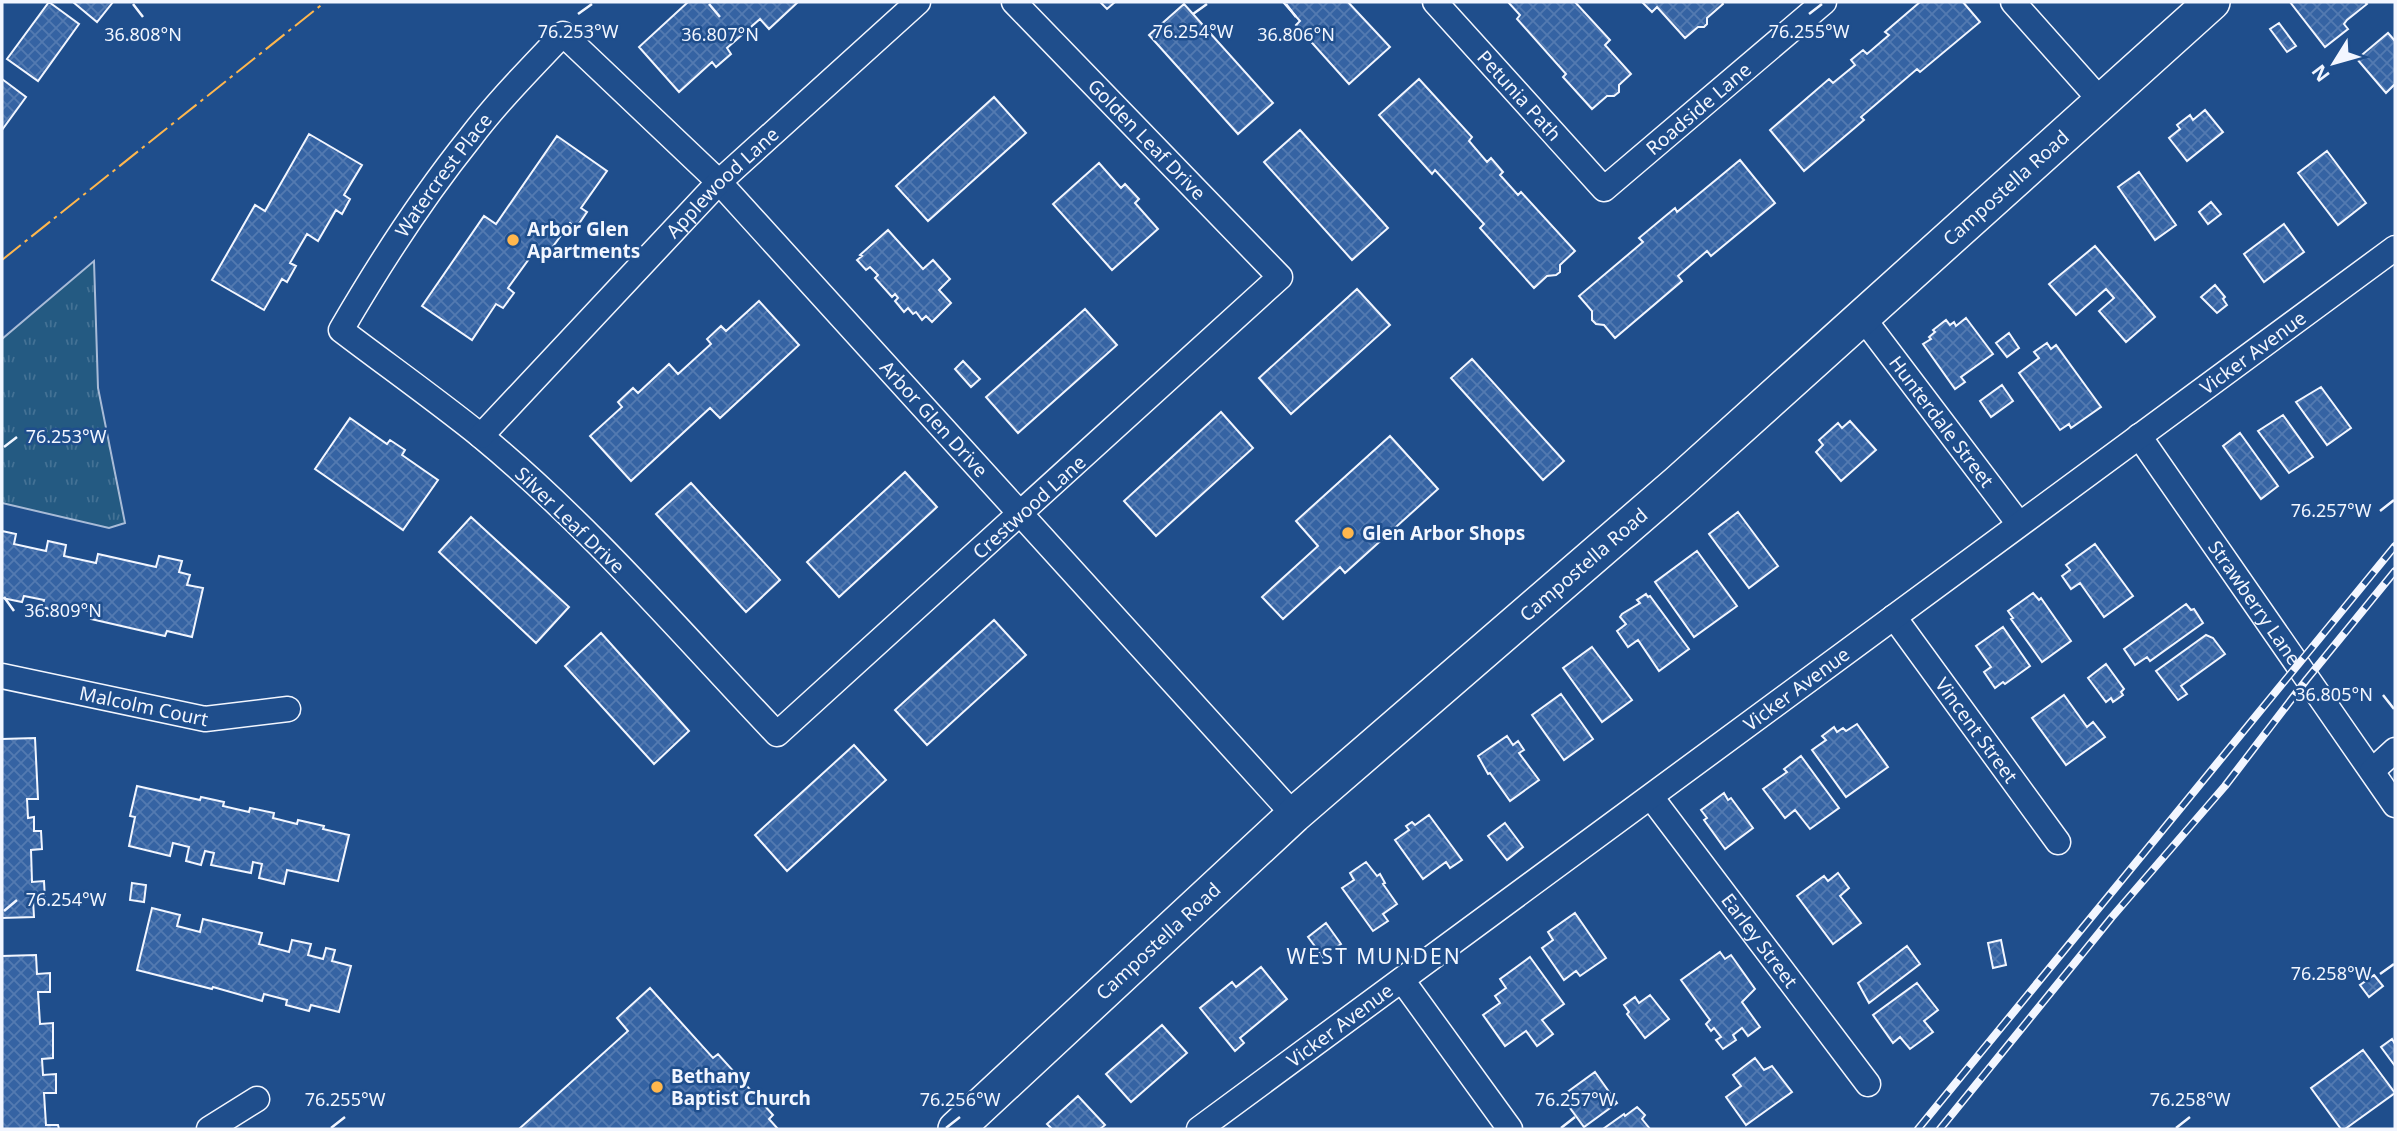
<svg xmlns="http://www.w3.org/2000/svg" width="2397" height="1131" font-family="'Noto Sans',sans-serif">
<style>
.park{fill:url(#park-tufts);stroke:#a8bbd7;stroke-width:2}
.building{fill:url(#building-cross-hatch);stroke:#f2f6ff;stroke-width:2}
.lines{fill:none;stroke-linecap:round;stroke-linejoin:round}
.minor-casing{stroke:#f2f6ff;stroke-width:27}
.secondary-casing{stroke:#f2f6ff;stroke-width:38}
.minor{stroke:#1f4e8c;stroke-width:24}
.secondary{stroke:#1f4e8c;stroke-width:35}
.rail-casing{stroke:#f2f6ff;stroke-width:8}
.rail{stroke:#1f4e8c;stroke-width:5;stroke-dasharray:16;stroke-linecap:butt}
.power{stroke:#ffb74d;stroke-width:2;stroke-dasharray:24 5 3.5 5;stroke-linecap:butt}
.ticks{fill:none;stroke:#f2f6ff;stroke-width:2.5}
.poi-dot{fill:#ffb74d;stroke:#1f4e8c;stroke-width:2.5}
.labels{text-anchor:middle;stroke-width:5;stroke-linejoin:round;paint-order:stroke}
.street-label{font-size:19px;fill:#f2f6ff;stroke:#1f4e8c}
.poi-label{font-size:19px;font-weight:bold;fill:#f2f6ff;stroke:#1f4e8c;text-anchor:start}
.neighbourhood-label{font-size:21px;letter-spacing:2px;fill:#f2f6ff;stroke:#1f4e8c}
.ticks-label{font-size:18px;text-anchor:middle;fill:#f2f6ff;stroke:#1f4e8c;stroke-width:5;stroke-linejoin:round;paint-order:stroke}
</style>
<defs>
<pattern id="park-tufts" width="24" height="20" patternUnits="userSpaceOnUse" patternTransform="scale(1.75)"><rect width="24" height="20" fill="#245a82"/><path d="M3 7l-1-3M5 7V3M7 7l1-3M15 17l-1-3M17 17v-4M19 17l1-3" fill="none" stroke="#447295"/></pattern>
<pattern id="building-cross-hatch" width="8" height="8" patternUnits="userSpaceOnUse" patternTransform="scale(1.75)"><rect width="8" height="8" fill="#3563a3"/><path d="M0 0l8 8M0 8l8-8" fill="none" stroke="#537ab1"/></pattern>
</defs>
<rect width="100%" height="100%" fill="#1f4e8c"/>
<path class="park" d="M94 261 98 388 125 523 109 528 2 503V339Z"/>
<path class="building" d="M49 2 79 24 38 81 7 59Z
M73 2H113L97 22Z
M688 2H798L769 29 760 19 727 48 731 54 716 67 712 62 679 92 639 47Z
M1100 2H1115L1107 9Z
M1283 2H1348L1390 47 1349 84 1296 25 1300 21Z
M1508 2H1575L1610 40 1605 45 1631 74 1619 85V92L1614 96H1607L1592 109 1563 77 1566 74 1517 19 1520 15Z
M1642 2H1722L1723 4 1707 18V24L1704 27H1698L1685 38 1657 7 1652 12Z
M1920 2H1963L1980 22 1920 72 1917 69 1861 117 1864 120 1804 171 1770 130 1829 79 1833 83 1855 65 1851 60 1863 50 1867 54 1889 35 1885 32Z
M2290 2H2365L2367 4 2347 20 2344 24 2348 29 2325 47Z
M1184 4 1273 103 1238 134 1149 35Z
M2279 23 2296 46 2287 52 2270 29Z
M2388 33 2395 41V84L2386 93 2357 59Z
M2 79 26 97 2 130Z
M1419 79 1472 137 1469 141 1487 162 1491 158 1503 172 1500 175 1518 195 1521 192 1575 251 1560 265V272L1556 275 1547 276 1534 288 1480 228 1484 224 1435 170 1432 174 1379 115Z
M994 97 1026 133 928 221 896 186Z
M2205 110 2223 132 2187 161 2169 138 2180 129 2177 125 2190 115 2193 120Z
M1300 130 1388 228 1352 260 1264 162Z
M309 134 362 165 344 195 350 199 342 214 336 210 318 241 307 234 290 263 296 266 287 282 282 279 264 310 212 280 255 205 265 211Z
M557 136 607 171 581 208 587 212 576 228 570 223 544 259 534 252 508 288 514 293 503 308 496 304 472 340 422 306 484 216 496 224Z
M2327 151 2366 203 2338 225 2298 173Z
M1740 160 1775 203 1711 256 1707 251 1678 276 1682 281 1615 338 1604 325 1596 324 1592 320V311L1579 296 1643 242 1639 238 1675 208 1677 212Z
M1099 163 1121 188 1125 184 1139 199 1135 203 1158 229 1112 270 1053 204Z
M2139 172 2176 225 2155 240 2118 187Z
M2211 202 2221 214 2208 224 2199 212Z
M2284 224 2304 252 2264 282 2244 254Z
M888 230 923 269 933 260 950 279 939 290 951 303 932 322 926 316 922 320 916 312 913 314 908 308 904 312 895 301 898 298 895 294 892 297 875 278 878 275 870 267 866 270 857 260 862 256 860 255Z
M2095 246 2155 317 2126 342 2099 311 2114 298 2106 289 2076 315 2049 284Z
M2215 285 2225 297 2223 299 2227 305 2217 313 2201 297Z
M1357 289 1390 325 1291 414 1259 378Z
M759 301 799 345 720 418 710 408 631 481 590 436 622 407 618 402 633 388 638 393 669 364 678 374 711 344 707 339 721 326 726 331Z
M1085 309 1117 345 1018 433 986 397Z
M1966 318 1993 354 1961 377 1965 382 1955 389 1923 344 1931 339 1929 337 1935 332 1933 330 1946 320 1950 325 1954 322 1956 326Z
M2009 333 2019 348 2007 357 1996 343Z
M2047 343 2051 349 2056 345 2101 407 2071 428 2069 424 2060 430 2019 373 2039 358 2034 352Z
M1472 359 1564 461 1543 480 1451 378Z
M963 361 980 379 971 387 955 369Z
M2002 385 2013 401 1991 417 1980 401Z
M2321 387 2351 428 2327 445 2296 402Z
M1221 412 1253 448 1156 536 1124 501Z
M2283 415 2313 457 2289 473 2258 431Z
M350 418 387 444 390 440 405 450 402 455 438 480 403 530 315 469Z
M1850 421 1876 450 1841 481 1816 452 1823 445 1819 440 1838 423 1842 428Z
M2240 433 2278 486 2261 499 2223 446Z
M1390 436 1438 489 1345 573 1340 567 1283 619 1262 597 1318 546 1296 521Z
M905 472 937 507 839 597 807 562Z
M691 483 780 580 746 612 656 514Z
M1738 512 1778 566 1749 588 1709 534Z
M471 517 569 607 536 643 439 552Z
M2 531 16 534 14 544 46 551 48 541 66 545 64 556 96 563 98 554 156 567 159 556 182 561 179 572 190 575 187 585 203 588 192 637 167 631 165 636 91 619 93 612 68 606 66 613 42 607 44 600 24 596 22 602 2 598Z
M2095 544 2133 596 2104 617 2080 583 2071 589 2062 576 2070 570 2066 565Z
M1697 551 1737 606 1694 637 1655 582Z
M2033 593 2039 600 2041 598 2071 641 2042 662 2011 619 2013 618 2008 611Z
M1646 594 1648 597 1650 596 1689 649 1659 671 1638 640 1628 647 1617 631 1626 624 1620 617 1622 614 1640 603 1637 600Z
M2186 604 2191 610 2194 609 2203 623 2150 661 2147 657 2135 665 2124 649Z
M994 620 1026 655 927 745 895 710Z
M2003 627 2030 666 2005 684 2003 682 1995 688 1984 672 1991 667 1976 646Z
M601 633 689 731 654 764 565 666Z
M2206 635 2213 638 2225 654 2181 686 2187 694 2178 700 2156 671Z
M1592 647 1632 700 1602 722 1563 668Z
M2106 664 2124 689 2121 692 2123 695 2113 702 2111 698 2106 702 2088 678Z
M1561 694 1593 739 1564 760 1532 715Z
M2064 695 2087 727 2093 722 2105 737 2066 765 2032 718Z
M1857 724 1888 767 1846 797 1812 750 1826 740 1822 736 1834 727 1837 732 1843 728 1846 731Z
M1507 736 1513 745 1518 741 1524 750 1519 753 1539 780 1510 801 1490 773 1488 774 1478 756Z
M35 738 38 799H27L28 818 34 817V831H41L42 849 31 850 32 882 44 881 45 900H33L34 917 2 918V739Z
M854 745 886 780 787 871 755 835Z
M1801 756 1839 808 1810 829 1795 810 1785 818 1763 789 1787 772 1784 769Z
M137 786 200 800 201 797 224 802 223 806 249 812 250 808 274 813 273 818 297 824 298 820 324 826 323 829 349 835 338 881 287 870 284 884 259 878 262 864 253 862 251 873 211 865 214 853 205 851 201 865 186 861 189 847 173 843 170 856 129 846 135 817 130 816Z
M1724 793 1728 800 1731 798 1753 828 1725 849 1704 820 1707 818 1701 810Z
M1429 815 1462 860 1450 868 1446 862 1423 879 1395 840 1409 830 1406 826 1412 822 1415 825Z
M1505 823 1523 847 1507 860 1488 836Z
M1366 862 1377 876 1380 874 1385 883 1383 884 1397 904 1383 914 1388 921 1373 931 1342 888 1354 880 1350 873Z
M1838 873 1849 888 1840 896 1861 923 1833 944 1797 896 1824 876 1828 881Z
M132 883 146 885 144 902 130 900Z
M152 908 180 915 177 926 200 932 203 919 262 933 259 944 289 952 292 940 311 944 308 955 323 959 326 948 335 950 332 961 351 966 339 1012 311 1005 309 1011 286 1005 287 1000 264 994 262 1001 213 987 212 989 137 970Z
M1575 913 1606 958 1580 976 1576 971 1564 980 1542 948 1553 940 1548 932Z
M1326 923 1341 944 1323 957 1308 937Z
M2001 940 2006 965 1993 968 1988 943Z
M1907 946 1920 964 1869 1003 1858 983Z
M1720 952 1725 959 1731 955 1755 989 1742 1002 1760 1027 1748 1036 1742 1028 1733 1035 1736 1040 1723 1049 1716 1040 1721 1037 1714 1028 1711 1031 1706 1024 1710 1020 1681 980Z
M36 955 37 974 50 973V992H38L40 1024 53 1023V1058L42 1059 43 1075 56 1074V1093H44L46 1125H58L59 1129H2V956Z
M1530 957 1564 1004 1542 1020 1553 1034 1537 1046 1526 1031 1505 1046 1483 1015 1500 1003 1495 996 1506 988 1500 979Z
M1261 967 1287 999 1240 1038 1244 1043 1235 1051 1200 1008 1232 982 1236 987Z
M2374 975 2383 986 2369 997 2360 985Z
M1917 983 1938 1010 1924 1021 1933 1032 1910 1049 1900 1037 1893 1043 1873 1015Z
M650 988 713 1058 718 1054 773 1115 769 1119 778 1129H519L628 1031 617 1018Z
M1650 995 1669 1019 1645 1038 1627 1014 1629 1012 1624 1005 1635 997 1639 1003Z
M1162 1025 1187 1053 1131 1102 1106 1074Z
M2392 1039 2395 1044V1066L2381 1047Z
M2363 1050 2395 1093 2345 1129H2341L2311 1088Z
M1755 1058 1764 1070 1772 1066 1792 1092 1746 1125 1726 1097 1741 1086 1733 1075Z
M1595 1072 1617 1103 1584 1127 1570 1108 1574 1105 1566 1093Z
M1078 1096 1105 1125 1100 1129H1052L1047 1124Z
M1637 1107 1645 1115 1642 1119 1650 1129H1603L1624 1114 1625 1116Z"/>
<g class="lines">
<defs>
<g id="minor">
<path id="s1" d="M1014 2 1280 277 777 734C681 633 589 525 481 436 435 399 387 365 341 330 380 263 421 199 470 138 498 101 531 68 563 34L719 182 1294 815"/>
<path id="s2" d="M1435 2 1604 189 1824 2"/>
<path d="M2013 2 2102 102"/>
<path id="s3" d="M1863 318 2019 524"/>
<path id="s4" d="M481 436 719 182 918 2"/>
<path id="s5" d="M2139 436 2395 805"/>
<path id="s6" d="M1894 617 2058 842"/>
<path id="s7" d="M2 676 205 719 288 709"/>
<path d="M2372 771 2395 750"/>
<path id="s8" d="M1651 797 1868 1084"/>
<path d="M1402 980 1510 1129"/>
<path d="M209 1129 257 1099"/>
<path id="s9" d="M1199 1129 2395 248"/>
</g>
<g id="secondary">
<path id="s10" d="M956 1129 1294 815 1678 483 2212 2"/>
</g>
</defs>
<use href="#minor" class="minor-casing"/>
<use href="#secondary" class="secondary-casing"/>
<use href="#minor" class="minor"/>
<use href="#secondary" class="secondary"/>
<defs>
<path id="rail" d="M1918 1129 2395 546
M1940 1129 2112 917 2225 786 2307 679 2395 571"/>
</defs>
<use href="#rail" class="rail-casing"/>
<use href="#rail" class="rail"/>
<path class="power" d="M2 260 325 2"/>
</g>
<path class="ticks" d="M133 4 143 17M709 4 720 17M1286 4 1296 17M578 14 592 4M1193 14 1207 4M1809 14 1822 4M4 447 17 437M2380 511 2394 500M4 597 14 611M2383 695 2394 709M4 911 17 900M2380 974 2394 964M331 1128 345 1117M946 1128 960 1117M1561 1128 1575 1117M2176 1128 2190 1117"/>
<g class="poi-dot">
<circle cx="513" cy="240" r="7"/>
<circle cx="1348" cy="533" r="7"/>
<circle cx="657" cy="1087" r="7"/>
</g>
<g class="labels">
<g class="street-label">
<text dy="7" stroke="none"><textPath href="#s2" startOffset="126">Petunia Path</textPath></text>
<text dy="7" stroke="none"><textPath href="#s2" startOffset="376">Roadside Lane</textPath></text>
<text dy="7" stroke="none"><textPath href="#s1" startOffset="191">Golden Leaf Drive</textPath></text>
<text dy="7" stroke="none"><textPath href="#s1" startOffset="1844">Watercrest Place</textPath></text>
<text dy="7" stroke="none"><textPath href="#s4" startOffset="350">Applewood Lane</textPath></text>
<text dy="7" stroke="none"><textPath href="#s10" startOffset="1410">Campostella Road</textPath></text>
<text dy="7" stroke="none"><textPath href="#s9" startOffset="1309">Vicker Avenue</textPath></text>
<text dy="7" stroke="none"><textPath href="#s1" startOffset="2564">Arbor Glen Drive</textPath></text>
<text dy="7" stroke="none"><textPath href="#s3" startOffset="130">Hunterdale Street</textPath></text>
<text transform="translate(1029 507) rotate(-42)" y="7">Crestwood Lane</text>
<text transform="translate(570 520) rotate(44)" y="7">Silver Leaf Drive</text>
<text dy="7" stroke="none"><textPath href="#s10" startOffset="844">Campostella Road</textPath></text>
<text dy="7" stroke="none"><textPath href="#s5" startOffset="203">Strawberry Lane</textPath></text>
<text dy="7" stroke="none"><textPath href="#s9" startOffset="742">Vicker Avenue</textPath></text>
<text dy="7" stroke="none"><textPath href="#s7" startOffset="145">Malcolm Court</textPath></text>
<text dy="7" stroke="none"><textPath href="#s6" startOffset="140">Vincent Street</textPath></text>
<text dy="7" stroke="none"><textPath href="#s10" startOffset="276">Campostella Road</textPath></text>
<text dy="7" stroke="none"><textPath href="#s8" startOffset="180">Earley Street</textPath></text>
<text dy="7" stroke="none"><textPath href="#s9" startOffset="175">Vicker Avenue</textPath></text>
</g>
<g class="poi-label">
<text x="527" y="236">Arbor Glen<tspan x="527" dy="22">Apartments</tspan></text>
<text x="1362" y="540">Glen Arbor Shops</text>
<text x="671" y="1083">Bethany<tspan x="671" dy="22">Baptist Church</tspan></text>
</g>
<g class="neighbourhood-label">
<text x="1374" y="964">WEST MUNDEN</text>
</g>
</g>
<g class="ticks-label">
<text x="1809" y="38">76.255°W</text>
<text x="578" y="38">76.253°W</text>
<text x="1193" y="38">76.254°W</text>
<text x="143" y="41">36.808°N</text>
<text x="720" y="41">36.807°N</text>
<text x="1296" y="41">36.806°N</text>
<text x="66" y="443">76.253°W</text>
<text x="2331" y="517">76.257°W</text>
<text x="63" y="617">36.809°N</text>
<text x="2334" y="701">36.805°N</text>
<text x="66" y="906">76.254°W</text>
<text x="2331" y="980">76.258°W</text>
<text x="345" y="1106">76.255°W</text>
<text x="960" y="1106">76.256°W</text>
<text x="1575" y="1106">76.257°W</text>
<text x="2190" y="1106">76.258°W</text>
</g>
<rect width="2397" height="1131" fill="none" stroke="#f2f6ff" stroke-width="7"/>
<g transform="translate(2334 63) rotate(233)" stroke="#1f4e8c" stroke-width="5" paint-order="stroke">
<path d="M0-5L12 26L0 18L-12 26Z" fill="#f2f6ff"/>
<text y="-10" font-size="19" font-weight="bold" text-anchor="middle" fill="#f2f6ff">N</text>
</g>
</svg>
